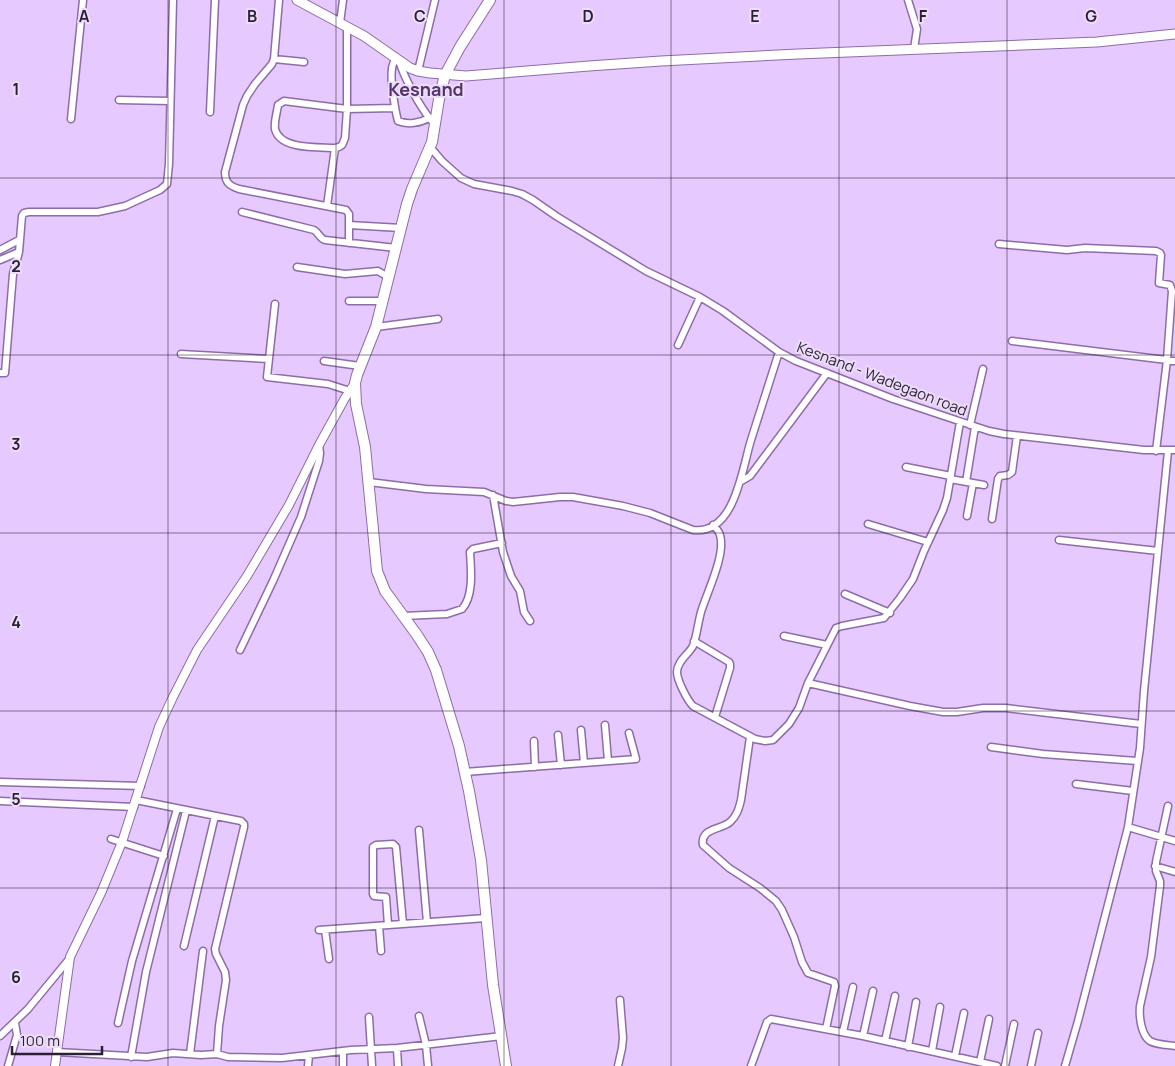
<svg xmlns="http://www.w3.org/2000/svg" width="1175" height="1066" font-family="Manrope,sans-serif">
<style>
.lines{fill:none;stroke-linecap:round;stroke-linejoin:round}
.minor-casing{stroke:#8e6ca8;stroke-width:9}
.tertiary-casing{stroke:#8e6ca8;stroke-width:10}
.secondary-casing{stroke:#8e6ca8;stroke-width:11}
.trunk-casing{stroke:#8e6ca8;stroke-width:12}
.minor{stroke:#fff;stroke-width:6}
.tertiary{stroke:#fff;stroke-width:8}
.secondary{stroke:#fff;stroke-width:9}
.trunk{stroke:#fff;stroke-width:10}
.grid{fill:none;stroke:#2d1f37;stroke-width:1;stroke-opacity:0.55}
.labels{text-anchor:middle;stroke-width:4;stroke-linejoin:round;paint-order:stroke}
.street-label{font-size:15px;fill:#2d1f37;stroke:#ecddf8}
.quarter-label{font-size:18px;font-weight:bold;fill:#54346b;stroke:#ecddf8}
.grid-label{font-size:16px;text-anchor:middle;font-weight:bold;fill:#2d1f37;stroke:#ecddf8;stroke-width:4;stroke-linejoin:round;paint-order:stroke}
</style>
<rect width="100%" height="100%" fill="#e6c9fe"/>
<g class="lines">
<defs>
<path id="minor" d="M279 0 274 59 272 64 255 84 247 96 243 105 225 172C225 183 230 186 239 189L346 210 349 214V243
M908 0 917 29 914 49
M340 23 343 0
M347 27V109L345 138 342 145 339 147 335 148C318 147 280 150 275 129 274 121 277 113 278 105L284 101 347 109 395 108
M396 58C394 62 392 65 392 69 390 79 395 110 398 121 408 125 420 123 429 118
M274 59 304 62
M399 60C403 76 420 107 431 120
M418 71 435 0
M119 100 170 101
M210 112 215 0
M71 119 83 0
M430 147 442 161 461 178 474 184 512 191 522 194 533 200 556 216 646 271 700 297 723 311 779 352 796 361 893 399 989 431 1004 434 1144 450H1175
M327 206 335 148
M242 212 314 230C319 233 319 238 325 240L396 248
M349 225 401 228
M999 244 1067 250 1085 248 1156 251 1160 253 1161 255 1159 283 1170 285 1172 291 1167 360 1156 451
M0 250 19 240
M0 260 19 252
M297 267 345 274 378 271 388 277
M349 301H382
M275 304 267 377 328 384 350 391
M376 327 438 319
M1012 341 1175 361
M678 345 700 297
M181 354 269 359
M324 361 360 366
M0 373H5L13 274 19 252 22 216 24 213 29 212H98L125 206 160 190 167 184 169 164 173 0
M970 425 983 369
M906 467 951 476
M950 479 984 485
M369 482 426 489 484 492 506 501 513 502 560 497H573L623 506 650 513 693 530C735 535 742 469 751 440 760 411 770 381 779 352
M740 482 750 476 827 373
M966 482 975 427
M493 495 503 552 511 576 520 591 524 612 530 621
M967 516 973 483
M992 519 998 479 1000 476 1008 475 1012 472 1017 436
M868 524 928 542
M713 525C716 528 719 531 720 535 726 555 707 592 701 612 698 623 697 635 693 646 689 654 677 661 677 672 677 680 687 700 693 706L755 739 765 741 773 740 789 724 799 708 808 683 836 628 842 626 884 618 900 598 913 579 924 551 943 510 947 498 960 422
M1059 540 1158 551
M845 594 890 613
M403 616 447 614 462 609C474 596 471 569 470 552L473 549 502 543
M784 636 827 645
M694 641 729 662 730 664V668L715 717
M240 650 273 581 301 517 319 461 320 453 319 445
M808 683 910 706 943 712H957L983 708H1006L1141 724
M605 725 608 761
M581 730 584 763
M558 735 561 765
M750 737 741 800C739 808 737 816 730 822 721 830 700 828 703 845L729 868 760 888 776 901 782 910 794 937 802 962 808 973 834 982 835 986 826 1029
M534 741 535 767
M991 747 1043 754 1137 761
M465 772 636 759 629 733
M0 782 141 786
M1076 784 1133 791
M136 800 241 821 244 824V827L215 949 216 954 225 972 226 980 219 1026 217 1054
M0 801 134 807
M1168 806 1156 862V871L1160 881V886L1151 957 1140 1006C1139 1016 1141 1035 1150 1041 1157 1045 1168 1045 1175 1046
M1128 827 1175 841
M419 830 427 922
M111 839 164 856
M1155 866 1175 872
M388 925 386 897 374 896 373 894V847L376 845 393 844 396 847 403 924
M379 926 381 951
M319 930 486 918
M325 930 329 959
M184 946 215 816
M419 1016 426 1045 428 1066
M369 1017 372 1066
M118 1023 132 961 177 809
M843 1032 853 987
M0 1036 28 1009 70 958
M863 1036 873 991
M885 1041 895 996
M908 1047 916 1002
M397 1048 398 1066
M932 1051 940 1007
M57 1052 147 1057 173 1053 201 1055 217 1054 228 1057 282 1058 351 1050 397 1048 502 1036
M190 1054 203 951
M955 1056 964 1013
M131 1057 146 972 186 811
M980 1062 989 1019
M8 1066 17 1035 15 1023
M308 1066 309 1055
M343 1066V1051
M618 1066 622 1048 623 1038 620 1000
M751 1066 767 1022 771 1019 863 1036 997 1066
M1005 1066 1014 1024
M1031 1066 1038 1033
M1065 1066 1078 1021 1128 827 1140 748 1144 691 1168 451"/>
<path id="tertiary" d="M55 1066 70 957 101 893 122 842 159 727 173 697 197 650 247 576 289 505 319 445 345 398 355 383"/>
<path id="secondary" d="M297 0 364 36 410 68 418 71 430 73 466 76 589 66 661 61 798 54 1097 42 1175 34"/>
<path id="trunk" d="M490 0 460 47 445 75 439 99 432 142 412 189 407 204 376 327 357 375 355 383 356 404 365 447 377 571 385 591 417 635 428 652 436 670 459 746 469 791 481 860 493 985 506 1066"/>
</defs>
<use href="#minor" class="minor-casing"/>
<use href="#tertiary" class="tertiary-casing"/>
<use href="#secondary" class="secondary-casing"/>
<use href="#trunk" class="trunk-casing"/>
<use href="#minor" class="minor"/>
<use href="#tertiary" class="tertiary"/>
<use href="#secondary" class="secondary"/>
<use href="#trunk" class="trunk"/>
</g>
<path class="grid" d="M168 0V1066M336 0V1066M504 0V1066M671 0V1066M839 0V1066M1007 0V1066M0 178H1175M0 355H1175M0 533H1175M0 711H1175M0 888H1175"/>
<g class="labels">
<g class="street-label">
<text transform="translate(882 379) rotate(21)" y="5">Kesnand - Wadegaon road</text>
</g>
<g class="quarter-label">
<text x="426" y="96">Kesnand</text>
</g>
</g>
<g class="grid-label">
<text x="84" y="22">A</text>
<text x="252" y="22">B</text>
<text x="420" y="22">C</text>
<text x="588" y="22">D</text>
<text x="755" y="22">E</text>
<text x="923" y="22">F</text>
<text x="1091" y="22">G</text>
<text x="16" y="95">1</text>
<text x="16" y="272">2</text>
<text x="16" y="450">3</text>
<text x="16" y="628">4</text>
<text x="16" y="805">5</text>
<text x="16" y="983">6</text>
</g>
<path d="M12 1046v8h90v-8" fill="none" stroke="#2d1f37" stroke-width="2.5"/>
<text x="20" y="1046" font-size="15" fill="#2d1f37" stroke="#ecddf8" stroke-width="4" paint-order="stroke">100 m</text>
</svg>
